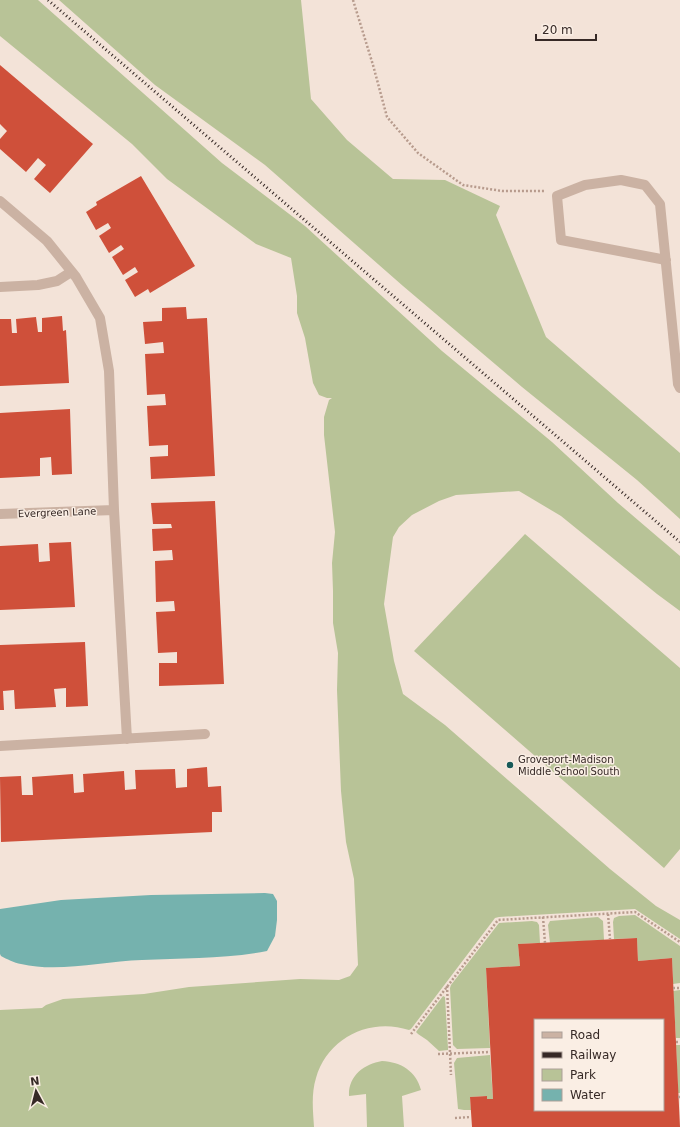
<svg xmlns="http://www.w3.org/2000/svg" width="680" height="1127" font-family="'DejaVu Sans',sans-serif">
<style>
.green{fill:#b8c397}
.water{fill:#75b2ae}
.building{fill:#cf503a;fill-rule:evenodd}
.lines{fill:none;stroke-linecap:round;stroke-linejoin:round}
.path{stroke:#b79b8d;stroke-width:2.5;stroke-dasharray:2 2;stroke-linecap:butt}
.minor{stroke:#cbb2a3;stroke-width:10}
.rail{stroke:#362926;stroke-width:3;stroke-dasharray:1 3;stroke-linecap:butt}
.poi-dot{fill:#185a58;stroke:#faeee4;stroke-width:1.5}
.labels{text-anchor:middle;stroke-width:3;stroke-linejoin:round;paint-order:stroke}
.street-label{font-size:10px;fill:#362926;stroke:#faeee4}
.poi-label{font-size:10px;fill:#362926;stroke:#faeee4;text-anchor:start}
</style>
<rect width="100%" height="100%" fill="#f3e3d8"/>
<path class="green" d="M0 0H38L222 163 305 226 442 351 552 442 618 503 680 556V611L657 594 561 516 519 491 456 495 439 501 412 515 399 527 393 537 384 604 394 661 403 694 445 725 610 869 656 906 680 920V939L635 909 499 917 495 918 411 1029 409 1030C370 1017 327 1038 316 1078 311 1094 313 1111 314 1127H0V1010L42 1008 46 1005 63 999 144 994 189 987 300 979 339 980 350 976 358 965 354 879 346 842 341 791 337 690 338 653 333 623V591L332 563 335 532 324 435V417L329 400 332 398H327L319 395 313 383 305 338 297 313V296L291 258 256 244 167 179 132 144 0 36Z
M59 0H301L311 99 347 140 393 179 445 180 500 206 496 215 546 337 680 453V519L637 480 522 387 403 286 265 165 155 85Z
M525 534 680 668V849L664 868 414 651Z
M635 915 680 946V983L673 984 672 958 638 961 637 938 614 939 613 922 614 918 619 916Z
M598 917 603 921 604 940 550 943 548 925 550 921Z
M532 921 537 922 539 925 540 943 518 944 520 966 486 968 490 1048 457 1049 453 1045 450 988 451 985 499 923Z
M680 990V1038H676L673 991Z
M443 996 445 997 448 1048V1050L439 1051 427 1040 418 1034 416 1032Z
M676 1045H680V1093H678Z
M490 1055 493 1099H487V1096L470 1097 471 1110H464L458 1109 454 1063 457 1058Z
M382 1061C401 1062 416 1071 421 1090L402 1096 404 1127H367L366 1094 349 1096C348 1076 364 1064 382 1061Z"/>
<path class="water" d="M265 893 273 894 277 901V920L275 936 267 951C226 959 183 958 142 960 103 961 59 973 21 964 14 963 7 959 1 956L0 954V909L61 900 151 895Z"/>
<path class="building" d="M0 65 93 144 50 193 34 179 46 165 38 158 26 172 0 149V139L7 131 0 124Z
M141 176 195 266 150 293 148 289 135 297 125 280 138 272 135 267 123 275 112 257 124 249 121 245 109 253 99 236 111 228 108 223 96 230 86 212 97 205 96 202Z
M186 307 187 319 207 318 215 476 151 479 150 457 168 456V445L149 446 147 406 166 405 165 394 147 395 145 354 164 353 163 342 145 344 143 322 162 321V308Z
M62 316 63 331 66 330 69 383 0 386V319H11L12 333H17L16 319 36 317 38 332H42V318Z
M70 409 72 474 52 475 51 457 40 458V476L0 478V413Z
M215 501 224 684 159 686V663H177V652L158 653 156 612 175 611 174 601 156 602 155 561 173 560 172 550 153 551 152 529 172 528 171 524H153L151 503Z
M71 542 75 607 0 610V546L38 544 39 562 50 561 49 543Z
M85 642 88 706 66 707V688L54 689 56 707 15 709 14 690 3 691 4 710H0V645Z
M207 767 208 787 221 786 222 812H212V832L1 842 0 777 21 776 22 795H33L32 777 73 774 74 793 84 792 83 774 124 771 125 790 136 789 135 770 175 769 176 788 187 787V769Z
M637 938 638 961 672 958 680 1127H472L470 1097 487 1096V1099H493L486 968 520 966 518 944ZM535 1020H663V1110H535Z"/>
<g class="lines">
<path class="path" d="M353 0 373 65 387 117 418 153 463 185 502 191H544
M608 914 610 939
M543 917 545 943
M447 986 451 1075
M673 988H680
M411 1034 498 920 635 912 680 942
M676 1042H680
M438 1054 490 1052
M678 1097H680
M455 1118 471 1117"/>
<path class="minor" d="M0 201 47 241 76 277 100 318 109 371 114 510 127 739
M666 260 561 240 557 196 585 185 621 180 645 185 660 204 678 384 680 388
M0 287 38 285 57 281 71 272
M0 514 114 510
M0 746 205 734"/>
<path class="rail" d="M48 0 680 542"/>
</g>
<circle class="poi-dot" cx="510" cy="765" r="4"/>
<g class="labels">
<g class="street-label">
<text transform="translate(57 512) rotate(-2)" y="4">Evergreen Lane</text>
</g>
<g class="poi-label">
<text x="518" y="763">Groveport-Madison<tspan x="518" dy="12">Middle School South</tspan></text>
</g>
</g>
<rect x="534" y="1019" width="130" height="92" fill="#faeee4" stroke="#ac9f98"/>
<rect x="542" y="1032" width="20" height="6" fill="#cbb2a3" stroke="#ac9f98"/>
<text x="570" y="1039" font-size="12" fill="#362926">Road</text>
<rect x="542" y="1052" width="20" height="6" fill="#362926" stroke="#ac9f98"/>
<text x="570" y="1059" font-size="12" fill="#362926">Railway</text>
<rect x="542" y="1069" width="20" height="12" fill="#b8c397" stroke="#ac9f98"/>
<text x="570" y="1079" font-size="12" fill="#362926">Park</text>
<rect x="542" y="1089" width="20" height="12" fill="#75b2ae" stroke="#ac9f98"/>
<text x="570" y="1099" font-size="12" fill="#362926">Water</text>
<g transform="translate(36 1091) rotate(353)" stroke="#faeee4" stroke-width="3" paint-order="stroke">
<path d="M0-3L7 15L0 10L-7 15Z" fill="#362926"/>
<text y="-6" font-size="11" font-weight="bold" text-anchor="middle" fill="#362926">N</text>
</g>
<path d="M536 34v6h60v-6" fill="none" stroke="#362926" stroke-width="2"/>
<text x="542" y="34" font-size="12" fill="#362926" stroke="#faeee4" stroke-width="3" paint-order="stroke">20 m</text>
</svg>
